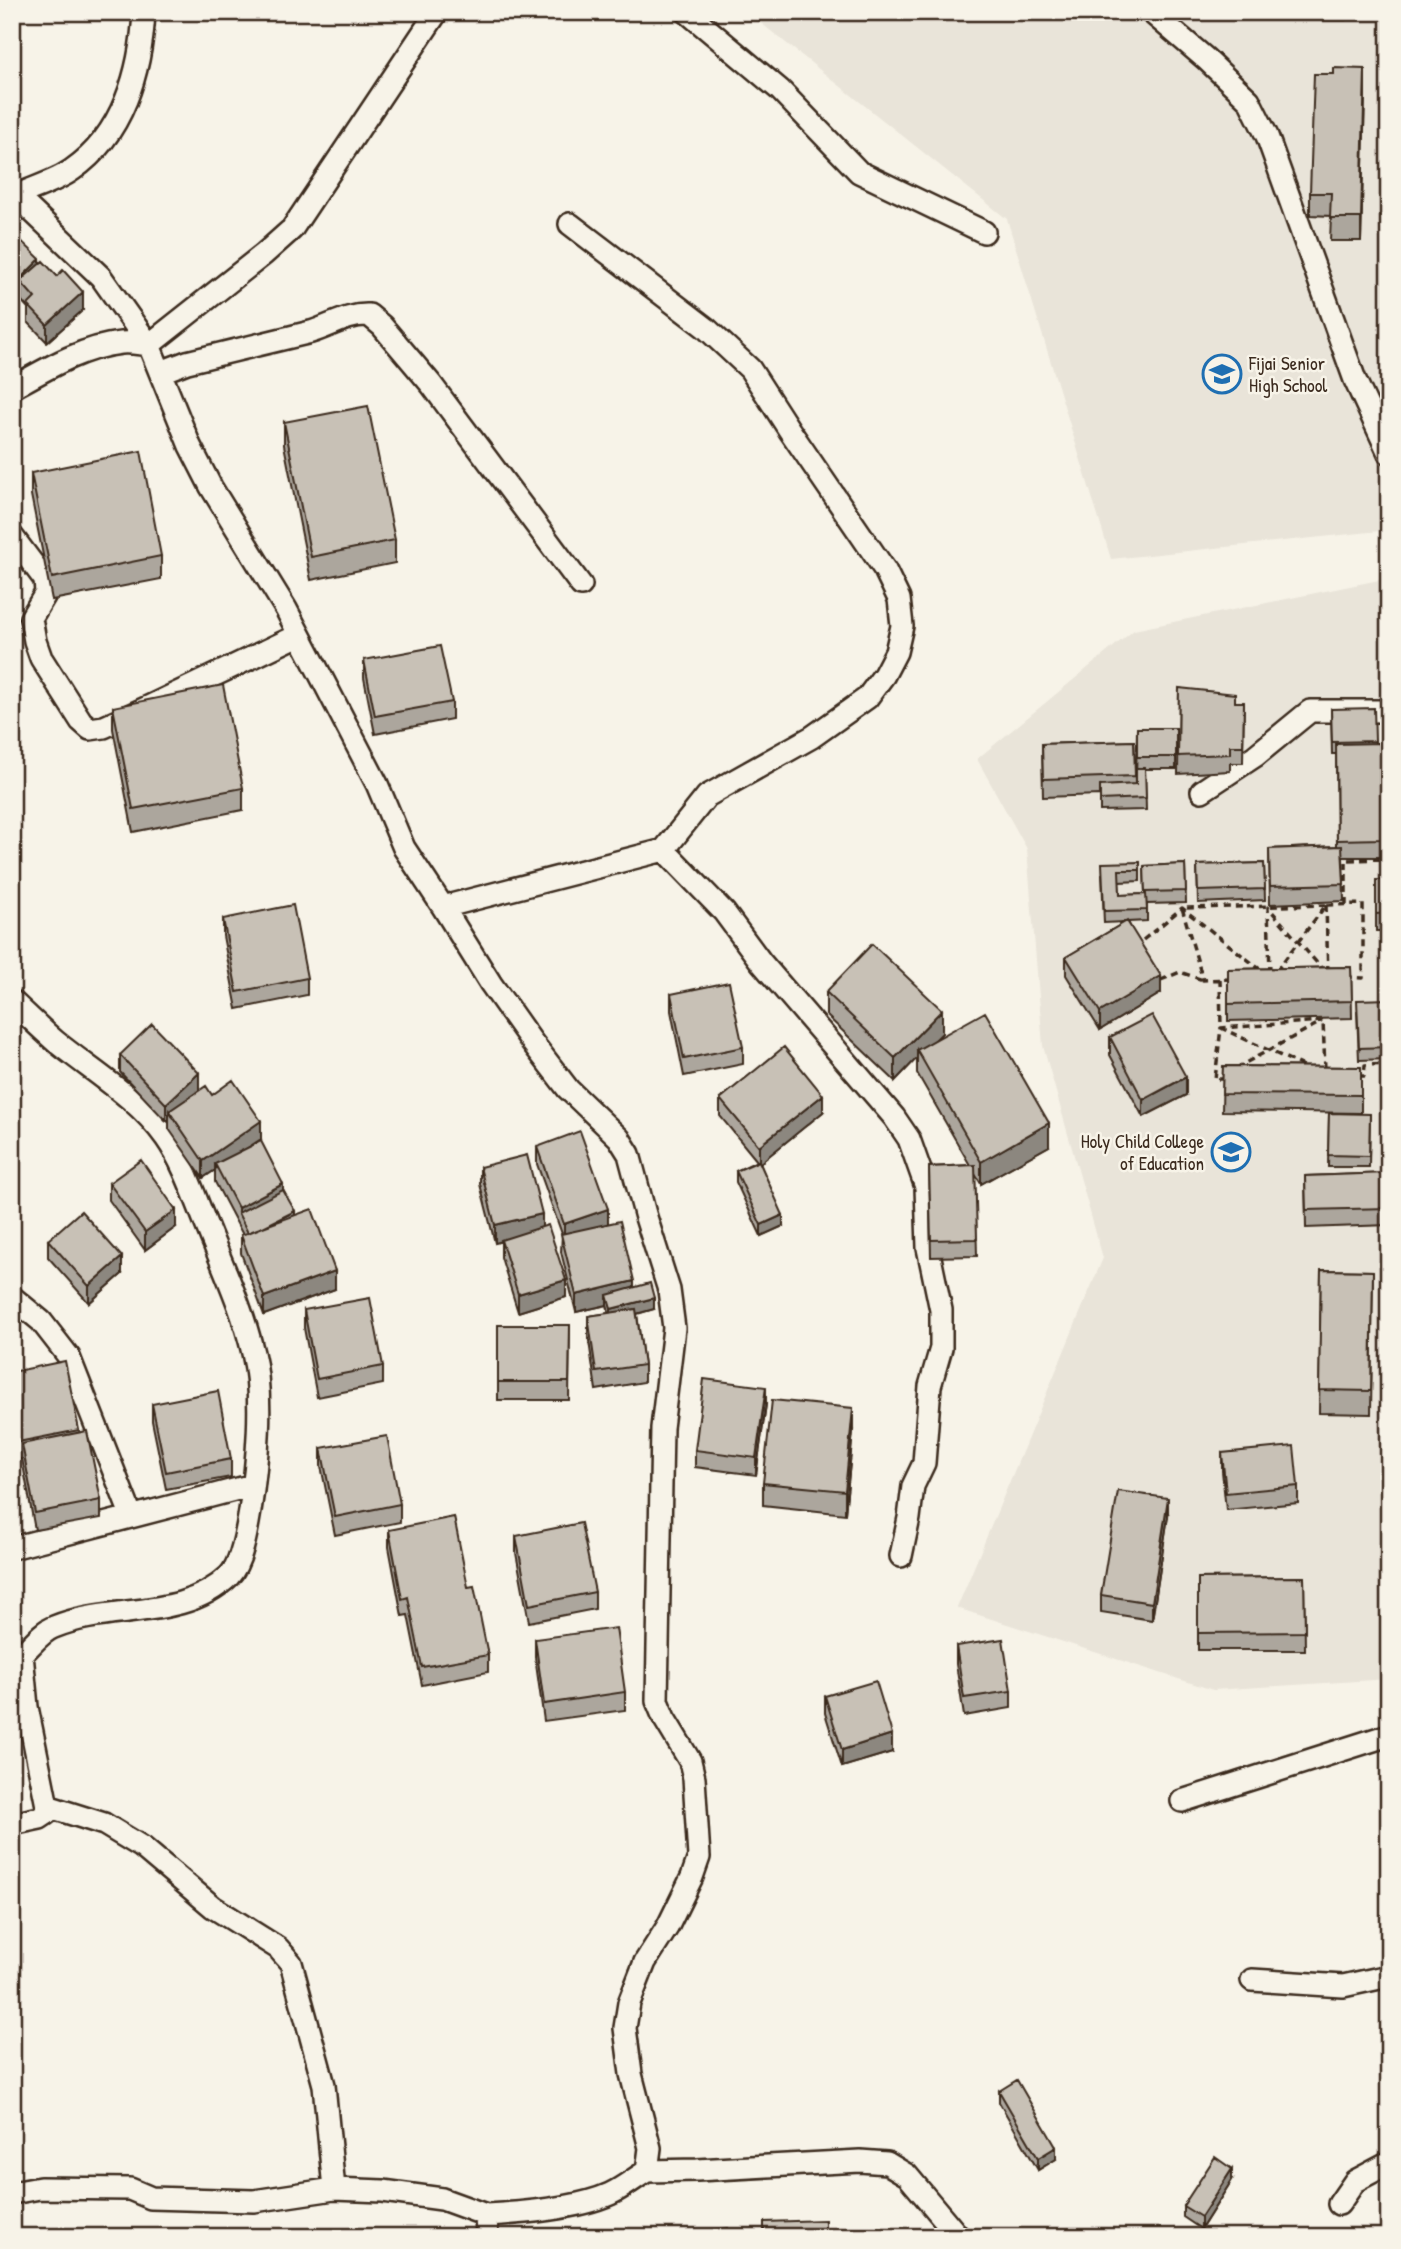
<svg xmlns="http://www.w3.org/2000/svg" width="1401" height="2249" font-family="'Patrick Hand',sans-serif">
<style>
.built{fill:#e9e4d9}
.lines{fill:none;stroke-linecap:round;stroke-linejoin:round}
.minor-casing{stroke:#3b2a1e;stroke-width:26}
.path{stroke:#3b2a1e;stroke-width:3.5;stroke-dasharray:7 5;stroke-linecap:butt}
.minor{stroke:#f7f3e8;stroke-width:21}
.wall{fill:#aca69d;stroke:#3b2a1e;stroke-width:2}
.shaded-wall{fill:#8c877f;stroke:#3b2a1e;stroke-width:2}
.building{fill:#c8c1b6;stroke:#3b2a1e;stroke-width:2}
.labels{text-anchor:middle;stroke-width:5;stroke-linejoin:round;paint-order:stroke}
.poi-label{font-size:19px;fill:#3b2a1e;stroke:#f7f3e8;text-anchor:start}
</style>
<rect width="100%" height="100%" fill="#f7f3e8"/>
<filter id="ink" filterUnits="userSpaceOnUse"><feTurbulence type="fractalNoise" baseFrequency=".0143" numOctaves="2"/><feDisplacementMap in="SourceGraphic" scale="14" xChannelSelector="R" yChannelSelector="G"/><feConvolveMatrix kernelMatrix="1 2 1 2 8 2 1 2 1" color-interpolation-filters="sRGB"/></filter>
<g filter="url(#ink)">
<path class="built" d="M747 12H1389V530L1111 559 1007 219Z
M1389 578V1679L1213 1690 957 1608 1103 1258 1043 1046 1027 849 977 759 1134 630Z"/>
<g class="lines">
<defs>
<path id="minor" d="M687 12 780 90 859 172 984 232
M1151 12 1206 59 1249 100 1267 136 1355 380 1389 453
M12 192 101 277 149 345 190 446 211 487 286 609 377 784 404 848 443 907 491 984 532 1042 568 1089 619 1138 629 1154 645 1214 669 1290 674 1328 662 1428 657 1701 664 1718 690 1761 694 1778 699 1857 692 1877 668 1926 645 1962 629 2003 625 2028 631 2074 650 2148 647 2171C635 2178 623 2188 610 2194 576 2209 522 2213 486 2215
M18 195C35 187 57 181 72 170 123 135 141 71 144 12
M570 224 706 328 750 369 790 431 885 570 899 599 902 626 896 652 884 675 867 698 812 737 707 796 664 850
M161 372 187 362 311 332C331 326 348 314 369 315L382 326 431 384 581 585
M12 388C46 369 82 347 121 343 130 342 140 344 149 345L264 254 292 229 437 12
M12 536 45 580 46 593 31 618 35 641 41 658 81 721 90 729 104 727 148 707 299 635
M1202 791 1255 756 1310 711H1389
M443 907 664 850 724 912 761 962 894 1117 909 1139 926 1187 928 1248 941 1310V1348L930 1386 924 1463 913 1486 909 1518 901 1556
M12 1001C26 1014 40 1028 55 1041 93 1072 137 1097 166 1138 185 1165 195 1198 208 1229 224 1269 243 1310 253 1353 264 1397 257 1466 250 1511 247 1529 242 1563 229 1576 183 1621 110 1604 54 1627 42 1631 31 1646 22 1654L27 1707 47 1806 46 1814 40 1818 12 1824
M12 1297 41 1321 69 1357 131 1515
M12 1548 253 1485
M1182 1801 1389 1735
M47 1806 104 1824 142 1847 213 1907 278 1948 291 1963 324 2085 334 2189
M1252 1980 1343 1986 1389 1976
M647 2171 697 2170 860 2161 887 2163 907 2175 959 2237
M12 2193 40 2188 130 2189 151 2198 254 2201 334 2189 383 2191 442 2199 486 2215 487 2237
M1339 2204 1355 2181 1389 2163"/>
</defs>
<use href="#minor" class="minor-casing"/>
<path class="path" d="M1326 905 1328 976 1203 980 1182 908Z
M1346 905V860L1389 859
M1143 940 1182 908 1261 970
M1276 971 1326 905 1363 904V978L1347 977
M1270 972 1268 907 1324 971
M1220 979 1221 1028 1307 1068
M1161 980 1180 972 1203 980
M1236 1068 1321 1022
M1358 1076H1364L1365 1065 1389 1064
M1225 1079H1215L1221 1028 1323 1021 1325 1070"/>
<use href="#minor" class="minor"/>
</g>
<path class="wall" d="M1241 12H1345V20L1241 19Z
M1365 92 1361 241H1330L1331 216 1310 215V193Z
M12 232 83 310 47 342 28 322V308L20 299Z
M284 422 395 540V563L311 580 284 445Z
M31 473 161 556V579L52 600 31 495Z
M364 660 452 702V719L375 734 364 678Z
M1179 688 1235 702H1244L1243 763H1230V771L1178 774Z
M113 707 243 788V810L133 832 113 729Z
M1331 709 1375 741V743H1381L1382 857H1343L1344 901 1270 904 1269 849 1337 846 1336 754H1332Z
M1137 728H1176V769H1145L1146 810 1100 811V795L1043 797 1042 744 1134 741 1135 784H1136Z
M1140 862V881L1119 882 1120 895 1145 894 1144 866 1185 864 1186 903 1147 904V921L1128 922 1161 993 1100 1030 1066 975V957L1125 922 1104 923 1102 874Z
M1264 863 1265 900 1198 903 1197 865Z
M1376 880H1389V931H1376Z
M223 919 307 978V995L237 1009 223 936Z
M1351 967 1352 1018 1228 1021V969Z
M826 992 942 1033 935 1040 1049 1146 981 1184 975 1174 977 1256 931 1257 929 1167 970 1165 917 1073V1058L895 1081 826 1015Z
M671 994 743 1047V1064L684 1076 671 1011Z
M1389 999V1059L1359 1060 1357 1011Z
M1110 1037 1186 1095 1143 1117 1110 1055Z
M120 1055 199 1090 196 1093 212 1095 261 1139 250 1146 283 1190 295 1216 335 1289 264 1315 241 1253V1235H243L215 1182V1170L203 1178 169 1129V1119L166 1121 120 1072Z
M1223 1066 1361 1067V1113L1222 1111Z
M720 1099 823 1112 760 1163 783 1226 761 1236 736 1182V1171L757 1161 720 1116Z
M1329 1113 1370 1114 1369 1167H1328Z
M537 1147 608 1223 634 1288 654 1309 637 1314 644 1365V1382L596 1390 588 1334V1316L609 1313 607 1305 576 1312 561 1252 562 1234 537 1164Z
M480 1167 542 1227 566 1297 518 1312 501 1257V1241L495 1243 480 1184Z
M1389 1173V1225L1306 1228 1305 1176Z
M109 1183 176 1227 145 1250 109 1200Z
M48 1240 122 1274 89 1303 48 1257Z
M1321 1270 1373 1271 1371 1414 1319 1413Z
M304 1310 383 1366V1384L317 1397 304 1328Z
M498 1325H570L569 1400H498Z
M12 1372 79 1430 101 1500V1518L35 1530 22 1459 13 1460 12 1457Z
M152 1404 231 1459V1477L166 1489 152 1421Z
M766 1404 756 1475 695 1467V1450Z
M853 1431 845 1514 763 1505V1483Z
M321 1448 400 1504V1522L335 1535 321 1466Z
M1222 1453 1298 1486V1503L1226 1510 1222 1471Z
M1168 1516 1152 1620 1101 1612V1595Z
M389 1530 468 1587 488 1655V1672L422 1685 408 1615 402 1616 389 1547Z
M516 1536 595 1592V1609L529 1622 516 1553Z
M1304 1577 1305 1650H1198V1578Z
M535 1639 625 1692V1710L544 1721 535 1657Z
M956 1646 1011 1691V1708L964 1716 956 1664Z
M825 1696 892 1752 842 1767 825 1713Z
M1389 1735V1804H1386L1385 1752Z
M999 2091 1056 2159 1038 2170 999 2102Z
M1232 2180 1201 2229 1183 2217V2206Z"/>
<path class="shaded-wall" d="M1365 69V92L1361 241V218Z
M40 259V276L20 281V297L12 305V287Z
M83 292V310L47 342V325Z
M17 881V899L12 904V887Z
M1161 976V993L1100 1030V1012Z
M942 1010V1033L920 1055 917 1050V1058L895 1081V1058Z
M199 1073V1090L172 1116 169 1111V1119L166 1121V1104Z
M1186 1077V1095L1143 1117V1100Z
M823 1095V1112L759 1164V1146Z
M261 1121V1139L217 1168 215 1164V1170L203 1178V1161Z
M1049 1123V1146L981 1184V1162Z
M283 1184V1201L238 1213V1208Z
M608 1209V1227L564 1242V1224Z
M176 1210V1227L145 1250V1232Z
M295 1211V1223L249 1235Z
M542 1214V1231L495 1243V1225Z
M783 1215V1226L761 1236V1225Z
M122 1257V1274L89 1303V1286Z
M335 1271V1289L264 1315V1297Z
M566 1280V1297L518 1312V1294Z
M634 1281V1298L607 1295V1305L576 1312V1295Z
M654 1298V1309L611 1321V1309Z
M766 1387V1404L756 1475V1458Z
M853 1408V1431L845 1514V1491Z
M1168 1498V1516L1152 1620V1603Z
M892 1734V1752L842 1767V1750Z
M1056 2147V2159L1038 2170V2158Z
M1232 2169V2180L1201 2229V2217Z"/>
<path class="building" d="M1334 68 1365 69 1361 218H1330L1331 193H1310L1314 74H1334Z
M12 232 40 259 12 287Z
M43 261 57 276 63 270 83 292 47 325 28 305 35 298 20 281Z
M368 406 395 540 311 557 284 422Z
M141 451 161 556 52 578 31 473Z
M440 646 452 702 375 716 364 660Z
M223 685 243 788 133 809 113 707Z
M1179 688 1235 694V702H1244L1243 746H1230V754L1178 756Z
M1374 708 1375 741 1332 742 1331 709Z
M1137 728H1176V757H1137Z
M1134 741 1135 776 1043 779 1042 744Z
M1381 743 1382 839 1337 840 1336 744Z
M1136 768H1145L1146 798 1100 800V786L1136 784Z
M1342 846 1344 884 1270 886 1269 849Z
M1140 862V870H1119L1120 895 1146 894 1147 910 1104 911 1102 863Z
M1264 863 1265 889 1198 891 1197 865Z
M1185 864 1186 891 1145 892 1144 866Z
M12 877 17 881 12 887Z
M1376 880H1389V913L1376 914Z
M293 905 307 978 237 992 223 919Z
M1127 921 1161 976 1100 1012 1066 957Z
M872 944 942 1010 895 1058 826 992Z
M1351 967 1352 1001 1228 1004V969Z
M729 982 743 1047 684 1059 671 994Z
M1389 999V1047L1359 1048 1357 1000Z
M985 1012 1049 1123 981 1162 917 1050Z
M1152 1015 1186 1077 1143 1100 1110 1037Z
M152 1024 199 1073 166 1104 120 1055Z
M784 1047 823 1095 759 1146 720 1099Z
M1223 1066 1361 1067V1095L1222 1094Z
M233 1080 261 1121 203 1161 169 1111 206 1086 212 1095Z
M1329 1113 1370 1114 1369 1156 1328 1155Z
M580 1131 608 1209 564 1224 537 1147Z
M261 1141 283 1184 238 1208 215 1164Z
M527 1155 542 1214 495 1225 480 1167Z
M141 1160 176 1210 145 1232 109 1183Z
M759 1161 783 1215 761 1225 736 1171Z
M975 1165 977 1239 931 1240 929 1167Z
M1389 1173V1208L1306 1210 1305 1176Z
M283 1190 295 1211 263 1227 248 1233 238 1213Z
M312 1209 335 1271 264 1297 241 1235Z
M81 1211 122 1257 89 1286 48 1240Z
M620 1221 634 1281 576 1295 561 1234Z
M548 1225 566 1280 518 1294 501 1240Z
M1321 1270 1373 1271 1371 1391 1319 1390Z
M650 1283 654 1298 611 1309 607 1295Z
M370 1298 383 1366 317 1379 304 1310Z
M636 1309 644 1365 596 1372 588 1316Z
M498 1325H570L569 1382H498Z
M65 1361 79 1430 13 1443 12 1372Z
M704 1379 766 1387 756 1458 695 1450Z
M218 1391 231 1459 166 1472 152 1404Z
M772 1400 853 1408 845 1491 763 1483Z
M87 1431 101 1500 35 1513 22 1444Z
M387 1436 400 1504 335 1517 321 1448Z
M1294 1446 1298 1486 1226 1493 1222 1453Z
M1118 1491 1168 1498 1152 1603 1101 1595Z
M454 1517 468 1587 474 1586 488 1655 422 1667 408 1597 402 1599 389 1530Z
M581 1523 595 1592 529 1605 516 1536Z
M1304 1577 1305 1632 1198 1633V1578Z
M616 1628 625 1692 544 1704 535 1639Z
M1003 1639 1011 1691 964 1698 956 1646Z
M876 1681 892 1734 842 1750 825 1696Z
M1385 1735H1389V1787H1386Z
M1017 2080 1056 2147 1038 2158 999 2091Z
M1215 2157 1232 2169 1201 2217 1183 2206Z
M825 2220V2237H764V2222Z
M728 2228 729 2237H674L673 2234Z"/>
</g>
<defs>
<symbol id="school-ring" viewBox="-11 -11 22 22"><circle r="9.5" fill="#f7f3e8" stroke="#1f6fb2" stroke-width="1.5"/><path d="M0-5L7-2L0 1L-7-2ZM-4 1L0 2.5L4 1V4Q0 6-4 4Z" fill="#1f6fb2"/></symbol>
<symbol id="university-ring" viewBox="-11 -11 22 22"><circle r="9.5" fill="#f7f3e8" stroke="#1f6fb2" stroke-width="1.5"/><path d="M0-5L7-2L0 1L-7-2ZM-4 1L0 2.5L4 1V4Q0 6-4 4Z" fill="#1f6fb2"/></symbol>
</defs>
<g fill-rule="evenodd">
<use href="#school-ring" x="1200" y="352" width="44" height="44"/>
<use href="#university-ring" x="1209" y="1130" width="44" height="44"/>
</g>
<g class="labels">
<g class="poi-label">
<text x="1249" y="370">Fijai Senior<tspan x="1249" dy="22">High School</tspan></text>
<text x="1204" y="1148" text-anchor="end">Holy Child College<tspan x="1204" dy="22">of Education</tspan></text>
</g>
</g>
<rect width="1401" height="2249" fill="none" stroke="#f7f3e8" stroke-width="42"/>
<rect x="21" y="21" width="1359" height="2207" fill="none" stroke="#3b2a1e" stroke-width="2.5" filter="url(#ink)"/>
</svg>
